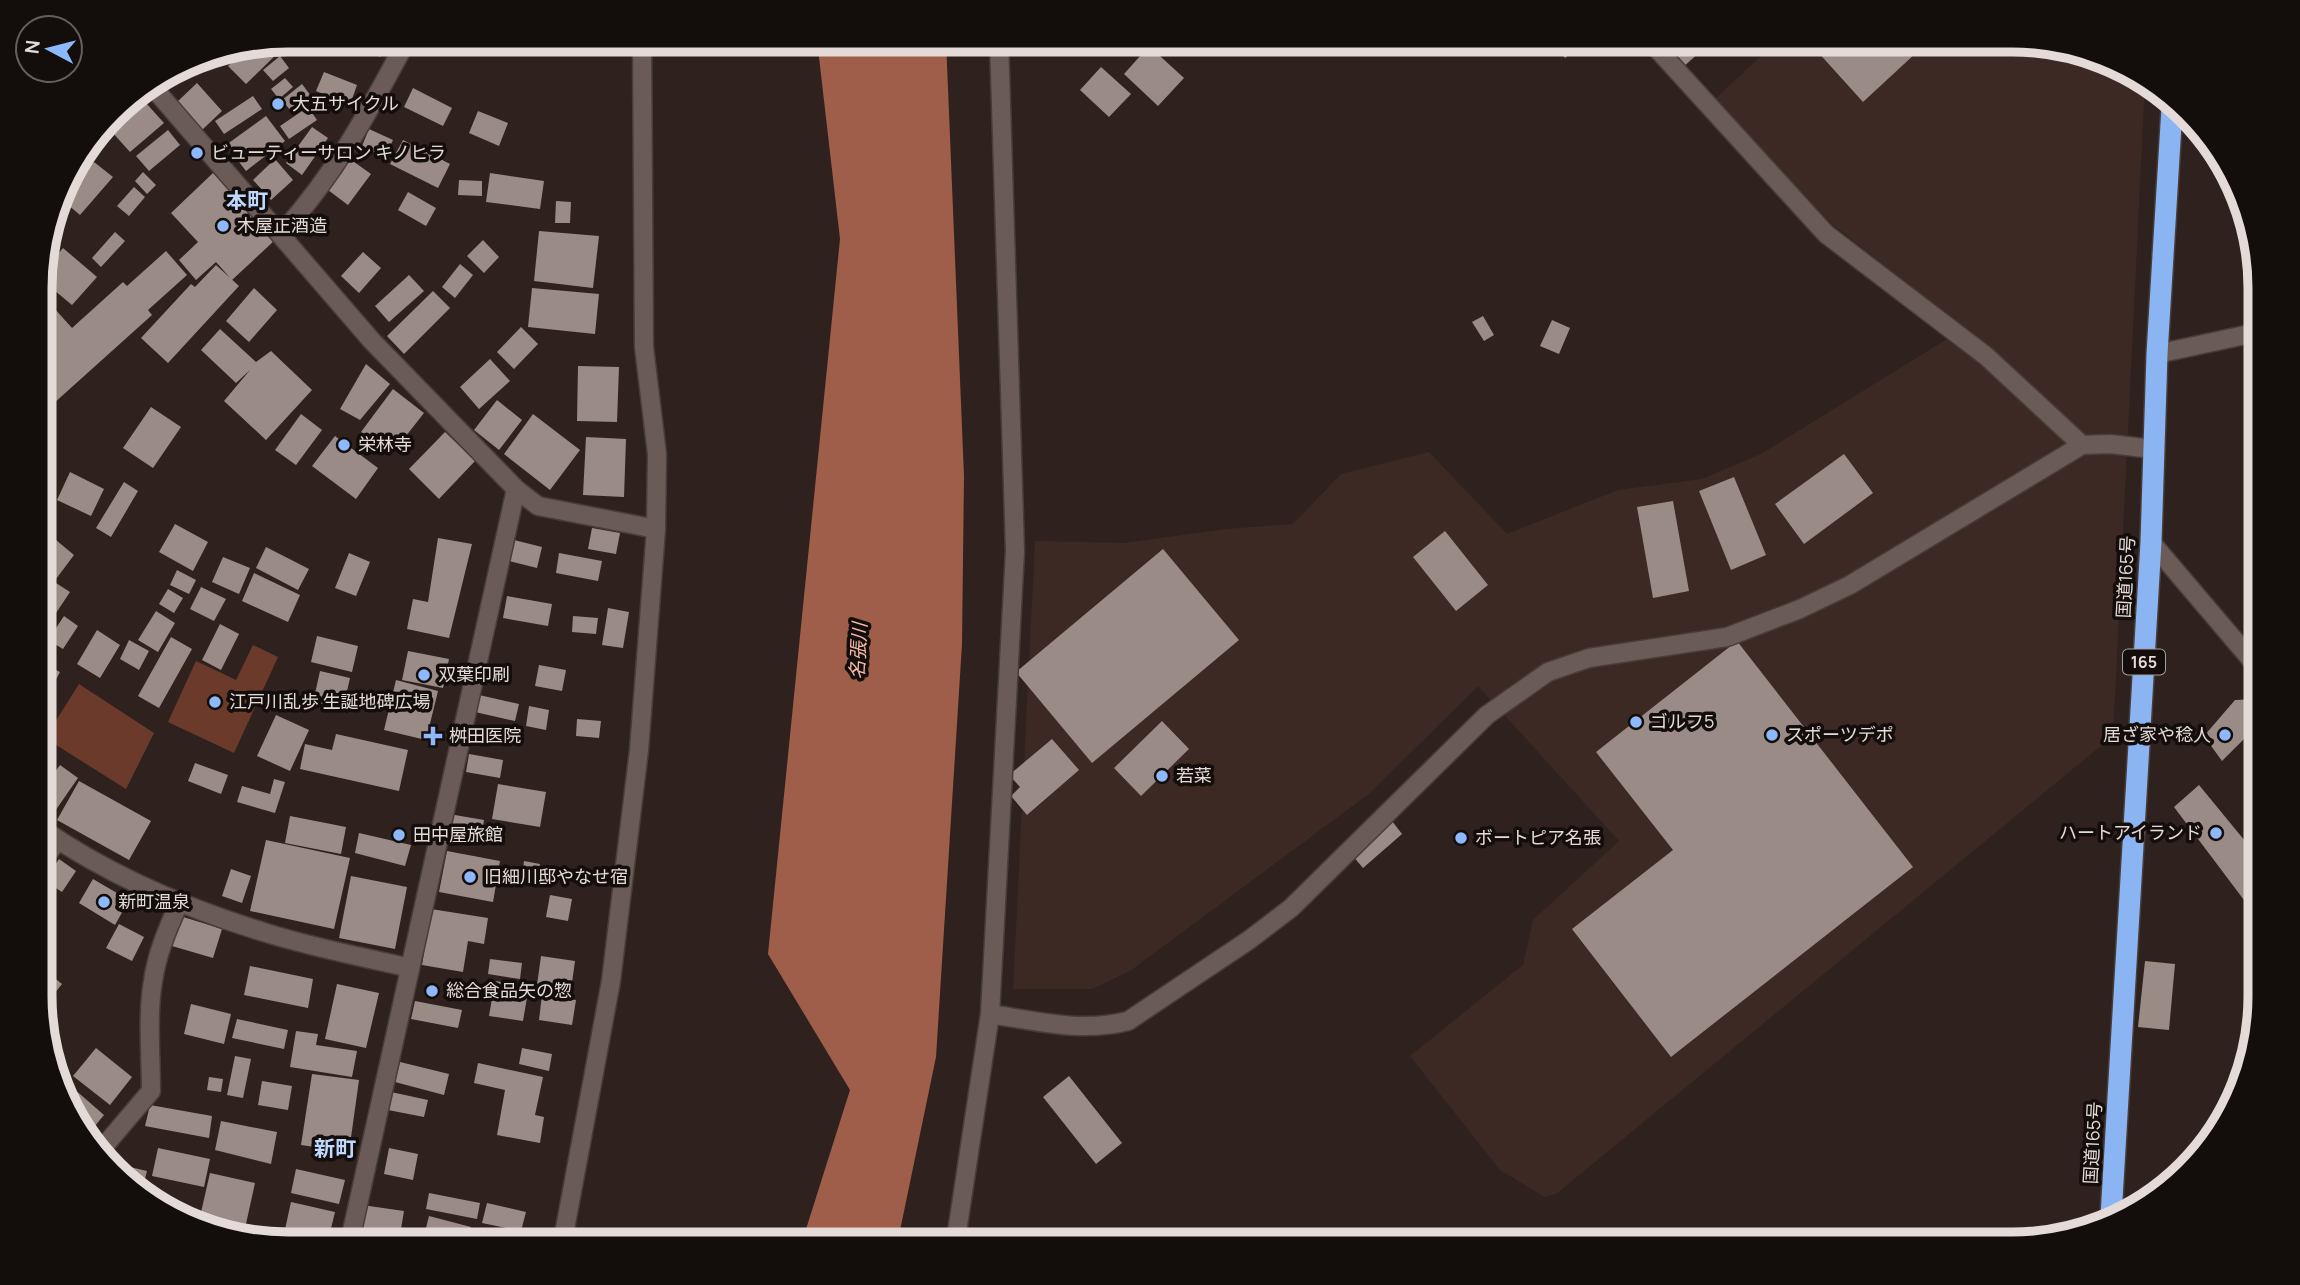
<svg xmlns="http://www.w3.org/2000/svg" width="2300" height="1285" font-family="Manrope,'Noto Sans JP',sans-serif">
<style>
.built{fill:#3c2923}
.green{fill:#6b3a2b}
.water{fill:#9f5e49}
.building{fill:#9b8b86}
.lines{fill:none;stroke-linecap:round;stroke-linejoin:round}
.minor-casing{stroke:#483d3a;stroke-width:21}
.highway-casing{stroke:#483d3a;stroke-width:24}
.minor{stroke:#6b5b57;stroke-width:18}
.highway{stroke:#8bb4f2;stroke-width:21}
.poi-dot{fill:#8db9fc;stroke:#130d0b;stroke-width:2.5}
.labels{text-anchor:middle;stroke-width:7;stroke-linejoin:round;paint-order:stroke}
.shield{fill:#130d0b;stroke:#a59d9a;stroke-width:2}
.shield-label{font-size:16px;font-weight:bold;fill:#e4dbd8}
.poi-label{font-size:18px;fill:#e4dbd8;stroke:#130d0b;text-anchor:start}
.street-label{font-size:18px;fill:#e4dbd8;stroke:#130d0b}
.water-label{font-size:19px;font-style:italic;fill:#f4baa8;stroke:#130d0b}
.quarter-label{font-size:21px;font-weight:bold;fill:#bfd8fe;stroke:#130d0b}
.rim{fill:none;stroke:#e4dbd8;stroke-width:9}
</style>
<rect width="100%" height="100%" fill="#2f221e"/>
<path class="built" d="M1778 40H2012L2135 73 2145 82 2113 736 1556 1194 1545 1197 1500 1170 1410 1056 1523 965 1533 920 1619 841 1478 686 1370 793 1130 971 1092 989H1013L1035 541 1124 543 1226 529 1293 524 1341 474 1429 452 1507 534 1618 490 1702 479 1761 454 1965 328 1832 224 1714 100Z"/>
<path class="green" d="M253 645 278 657 234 753 168 722 196 661 236 680Z
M79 684 154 733 126 789 45 738Z"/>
<path class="water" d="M817 40H946L964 476 962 644 936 1057 897 1245H801L850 1090 768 954 840 239Z"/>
<path class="building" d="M350 40H390L380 57Z
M588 40H617V47H588Z
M1551 40H1587L1565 58Z
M1656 40H1713L1681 69Z
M1807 40H1930L1863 102Z
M278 42 283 48 246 84 228 66 247 49Z
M1149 46 1184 78 1158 106 1124 74Z
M280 56 289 68 273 81 263 70Z
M1101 67 1131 94 1109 117 1080 90Z
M324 72 357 85 350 105 316 91Z
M285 78 293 87 279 99 271 89Z
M197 83 222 111 202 130 177 102Z
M302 84 311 96 291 111 282 100Z
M413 88 452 108 443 126 404 107Z
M253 96 262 109 224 134 215 121Z
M146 103 164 123 130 152 112 132Z
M308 107 317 120 289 139 280 126Z
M478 111 508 123 499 146 469 133Z
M266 116 285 141 246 171 226 145Z
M312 127 328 138 302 175 286 163Z
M369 129 393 140 385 157 362 146Z
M168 130 180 145 149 171 136 156Z
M403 140 450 164 438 188 390 164Z
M2210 143 2218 151 2223 165 2209 164Z
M275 159 293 180 271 200 253 180Z
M350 159 371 174 348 205 328 190Z
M94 162 113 177 80 215 61 199Z
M143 172 156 185 147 194 135 181Z
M213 173 275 240 232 280 216 262 196 280 179 260 198 242 171 213Z
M490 173 544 181 540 209 486 202Z
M459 180 482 181V196L458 195Z
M134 187 145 197 129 216 117 206Z
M408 192 436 208 426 226 398 210Z
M556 201 571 202 570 223H555Z
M539 231 599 236 593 288 534 281Z
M115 232 125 241 101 267 92 258Z
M483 240 499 257 484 273 467 256Z
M63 248 97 277 72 305 42 280V273Z
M166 251 187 275 148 310 152 315 53 404 42 392V318L54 308 72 328 123 282 127 286Z
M363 252 381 268 359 293 341 276Z
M460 264 473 275 455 298 442 287Z
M216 265 239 286 168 363 141 338 191 284 195 287Z
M409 275 424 291 389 322 375 306Z
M254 288 277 310 249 342 226 321Z
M532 288 599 294 595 334 528 327Z
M433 291 450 308 404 354 387 336Z
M1483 316 1494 335 1484 341 1472 322Z
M1552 320 1570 328 1559 354 1540 346Z
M521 327 538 344 514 369 497 352Z
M220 329 256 362 271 351 312 390 266 440 224 401 250 370 236 383 201 350Z
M490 359 510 381 479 409 460 387Z
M366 364 390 384 360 420 340 409Z
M578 366 619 367 617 422 577 421Z
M393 389 424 413 391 455 361 432Z
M497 400 522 420 499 450 474 430Z
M151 407 181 427 153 468 123 448Z
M301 414 322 430 296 465 275 450Z
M533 414 580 450 550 490 504 454Z
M445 432 475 461 439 499 409 469Z
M335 436 378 468 356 499 312 466Z
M586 437 626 439 624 497 583 495Z
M1844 454 1873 493 1804 544 1775 504Z
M70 472 104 489 91 516 57 500Z
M42 477 51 481 42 497Z
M1734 477 1766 555 1731 570 1699 491Z
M124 482 138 491 111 537 96 528Z
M1673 501 1689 591 1653 598 1637 507Z
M175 524 208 542 193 571 159 552Z
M592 528 620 533 616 554 588 549Z
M1445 531 1488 585 1456 611 1413 557Z
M438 538 472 544 449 638 407 629 413 599 428 602Z
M56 540 74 555 56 579 42 568V557Z
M514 540 542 547 537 568 509 561Z
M266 547 309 569 298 590 256 568Z
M1163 549 1239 640 1092 763 1016 672Z
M349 553 370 562 356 596 335 588Z
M559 553 602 561 598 581 556 573Z
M223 557 250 568 239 594 212 582Z
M177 570 196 580 189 594 170 585Z
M254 573 300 595 288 622 242 601Z
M42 574 70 592 42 634Z
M201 587 226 599 214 621 190 609Z
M168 589 183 598 174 613 159 604Z
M507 596 552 604 548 626 503 618Z
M608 608 629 612 623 648 602 645Z
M156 611 175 623 158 652 138 640Z
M64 616 78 626 63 649 48 640Z
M573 616 598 618 596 634 572 632Z
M220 624 239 634 221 670 202 660Z
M97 630 120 645 100 678 77 664Z
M317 636 358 646 352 672 311 662Z
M171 637 192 649 159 708 138 696Z
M129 640 149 651 139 670 120 659Z
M1737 641 1913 867 1671 1057 1572 929 1673 850 1596 752Z
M408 651 449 659 443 688 402 680Z
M42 663 60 672 49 693 42 689Z
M539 665 566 670 562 691 535 686Z
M320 671 350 678 343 709 313 703Z
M396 680 438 691 426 740 384 730Z
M479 695 519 704 515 721 475 712Z
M2258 699 2259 751 2248 735 2222 761 2204 736 2235 700Z
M529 706 549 710 546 730 526 726Z
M276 715 309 730 290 771 257 756Z
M577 719 601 721 599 738 576 736Z
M1162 721 1189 749 1141 796 1114 768Z
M336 734 408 750 399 791 300 769 305 744 332 750Z
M1052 739 1079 770 1027 815 1011 796 1020 787 1009 775Z
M469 754 503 760 500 778 466 772Z
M42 759 49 764 42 775Z
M195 763 228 775 221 794 188 781Z
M60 765 78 778 53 814 42 807V790Z
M274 779 285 782 275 813 237 802 242 786 270 794Z
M79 781 151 821 129 860 57 820Z
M498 784 546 792 540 827 492 819Z
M2199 785 2259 858V920L2174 807Z
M449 814 484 820 481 840 446 835Z
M290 816 346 827 341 854 285 843Z
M1392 821 1402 834 1363 868 1352 855Z
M359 833 411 845 405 866 355 853Z
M266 840 350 858 334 929 250 911Z
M447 851 500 861 493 902 439 892Z
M59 859 76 871 62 892 45 881Z
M524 861 540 864 537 885 521 883Z
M231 869 251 876 242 903 222 896Z
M351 876 407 887 395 949 339 938Z
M93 879 129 900 115 925 79 903Z
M550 895 572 899 568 921 546 917Z
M431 909 488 918 484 944 468 941 463 972 422 965Z
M180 916 222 929 213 958 172 946Z
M119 924 144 937 132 961 106 948Z
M541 956 575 961 571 990 537 985Z
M490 959 522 963 520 979 488 974Z
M2145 961 2175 964 2169 1030 2138 1027Z
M250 966 313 979 308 1008 244 995Z
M42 968 62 984 42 1009Z
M495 981 529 986 523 1021 489 1016Z
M337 984 379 993 366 1048 325 1039Z
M542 995 576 1000 572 1025 539 1020Z
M415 1001 462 1010 458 1028 411 1019Z
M191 1004 231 1014 224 1044 184 1034Z
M237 1019 288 1030 284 1049 232 1038Z
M296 1031 318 1034 316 1045 357 1051 352 1077 290 1067Z
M96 1048 132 1077 110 1105 73 1076Z
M522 1048 552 1054 549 1071 519 1064Z
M235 1056 251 1059 243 1098 227 1095Z
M400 1062 449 1074 444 1095 395 1082Z
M478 1063 543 1077 535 1115 544 1117 540 1143 497 1135 505 1090 474 1083Z
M312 1074 359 1080 349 1152 301 1145Z
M1069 1076 1122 1143 1096 1164 1043 1097Z
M209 1077 223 1079 221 1092 207 1090Z
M262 1081 292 1086 288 1110 258 1105Z
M73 1088 104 1115 90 1132 77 1120 67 1094Z
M391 1092 428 1100 424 1117 388 1110Z
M150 1105 212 1116 209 1138 145 1126Z
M221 1121 277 1132 271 1164 215 1150Z
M158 1148 210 1159 204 1187 152 1176Z
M389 1148 418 1154 413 1180 384 1174Z
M113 1163 147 1171 142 1191Z
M296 1169 345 1180 339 1204 291 1193Z
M210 1173 255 1183 244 1233 199 1221Z
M429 1193 480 1203 477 1219 426 1209Z
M291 1202 335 1212 327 1245 282 1243Z
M487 1203 526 1212 521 1231 482 1223Z
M362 1205 404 1211 399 1241 358 1235Z
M429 1216 471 1227 467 1245 424 1236Z
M484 1232 514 1238 513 1245H482Z"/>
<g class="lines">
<defs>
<path id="minor" d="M642 40 644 347 657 454 656 529
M1649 40 1826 234 1986 356 2082 445
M151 85 372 341 516 489 538 506 656 529 639 750 611 981 562 1245
M281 234C336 173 368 113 407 40
M2157 354 2259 332
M2151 542 2259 669
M42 829C110 876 190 910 270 934 315 948 363 957 410 968
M42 861 58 840
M990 1014C1037 1021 1082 1033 1128 1021L1249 940 1291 908 1487 715 1548 672 1589 658 1727 637 1800 609 1850 585 2082 445 2110 444 2153 449
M100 1151 151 1091C151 1055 147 1016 153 981 157 953 168 928 179 903
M349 1245 516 489
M955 1245 990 1014 1015 551 999 40"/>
<path id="highway" d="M2111 1216 2151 542 2157 354 2172 108"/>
</defs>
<use href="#minor" class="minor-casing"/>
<use href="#highway" class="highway-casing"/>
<use href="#minor" class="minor"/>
<use href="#highway" class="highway"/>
</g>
<g class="poi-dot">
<circle cx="278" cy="104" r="7"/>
<circle cx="197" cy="153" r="7"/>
<circle cx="223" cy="226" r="7"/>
<circle cx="344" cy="445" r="7"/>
<circle cx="424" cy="675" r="7"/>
<circle cx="215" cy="702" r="7"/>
<circle cx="1636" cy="722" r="7"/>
<circle cx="1772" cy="735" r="7"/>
<circle cx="2225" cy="735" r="7"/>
<path d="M429.5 725.5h7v7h7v7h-7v7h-7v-7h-7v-7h7z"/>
<circle cx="1162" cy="776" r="7"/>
<circle cx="2216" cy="833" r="7"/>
<circle cx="399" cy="835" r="7"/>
<circle cx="1461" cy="838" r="7"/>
<circle cx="470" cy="877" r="7"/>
<circle cx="104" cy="902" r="7"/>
<circle cx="432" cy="991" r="7"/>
</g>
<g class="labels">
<rect class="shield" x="2123" y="649.5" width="42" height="25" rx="5"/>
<g class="shield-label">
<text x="2144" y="668">165</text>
</g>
<g class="poi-label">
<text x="292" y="110">大五サイクル</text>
<text x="211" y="159">ビューティーサロン キノヒラ</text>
<text x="237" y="232">木屋正酒造</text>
<text x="358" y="451">栄林寺</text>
<text x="438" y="681">双葉印刷</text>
<text x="229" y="708">江戸川乱歩 生誕地碑広場</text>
<text x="1650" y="728">ゴルフ5</text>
<text x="1786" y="741">スポーツデポ</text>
<text x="2211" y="741" text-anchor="end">居ざ家や稔人</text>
<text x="449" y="742">桝田医院</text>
<text x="1176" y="782">若菜</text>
<text x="2202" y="839" text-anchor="end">ハートアイランド</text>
<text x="413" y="841">田中屋旅館</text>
<text x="1475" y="844">ボートピア名張</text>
<text x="484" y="883">旧細川邸やなせ宿</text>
<text x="118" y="908">新町温泉</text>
<text x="446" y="997">総合食品矢の惣</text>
</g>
<g class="street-label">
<text transform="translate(2126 577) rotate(-87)" y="6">国道165号</text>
<text transform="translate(2093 1143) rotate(-87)" y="6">国道165号</text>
</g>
<g class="water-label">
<text transform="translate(858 651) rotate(-87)" y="7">名張川</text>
</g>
<g class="quarter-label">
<text x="247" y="208">本町</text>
<text x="335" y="1156">新町</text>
</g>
</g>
<path d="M0 0H2300V1285H0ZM288 52H2012A236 236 0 0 1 2248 288V996A236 236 0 0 1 2012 1232H288A236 236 0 0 1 52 996V288A236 236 0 0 1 288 52Z" fill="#130d0b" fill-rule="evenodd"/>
<path class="rim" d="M288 52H2012A236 236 0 0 1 2248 288V996A236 236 0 0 1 2012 1232H288A236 236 0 0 1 52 996V288A236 236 0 0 1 288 52Z"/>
<g transform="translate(49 49) rotate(277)"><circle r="33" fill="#130d0b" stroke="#675f5d" stroke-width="2"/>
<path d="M0-5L12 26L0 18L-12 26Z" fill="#8db9fc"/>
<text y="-10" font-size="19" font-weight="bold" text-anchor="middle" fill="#e4dbd8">N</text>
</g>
</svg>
